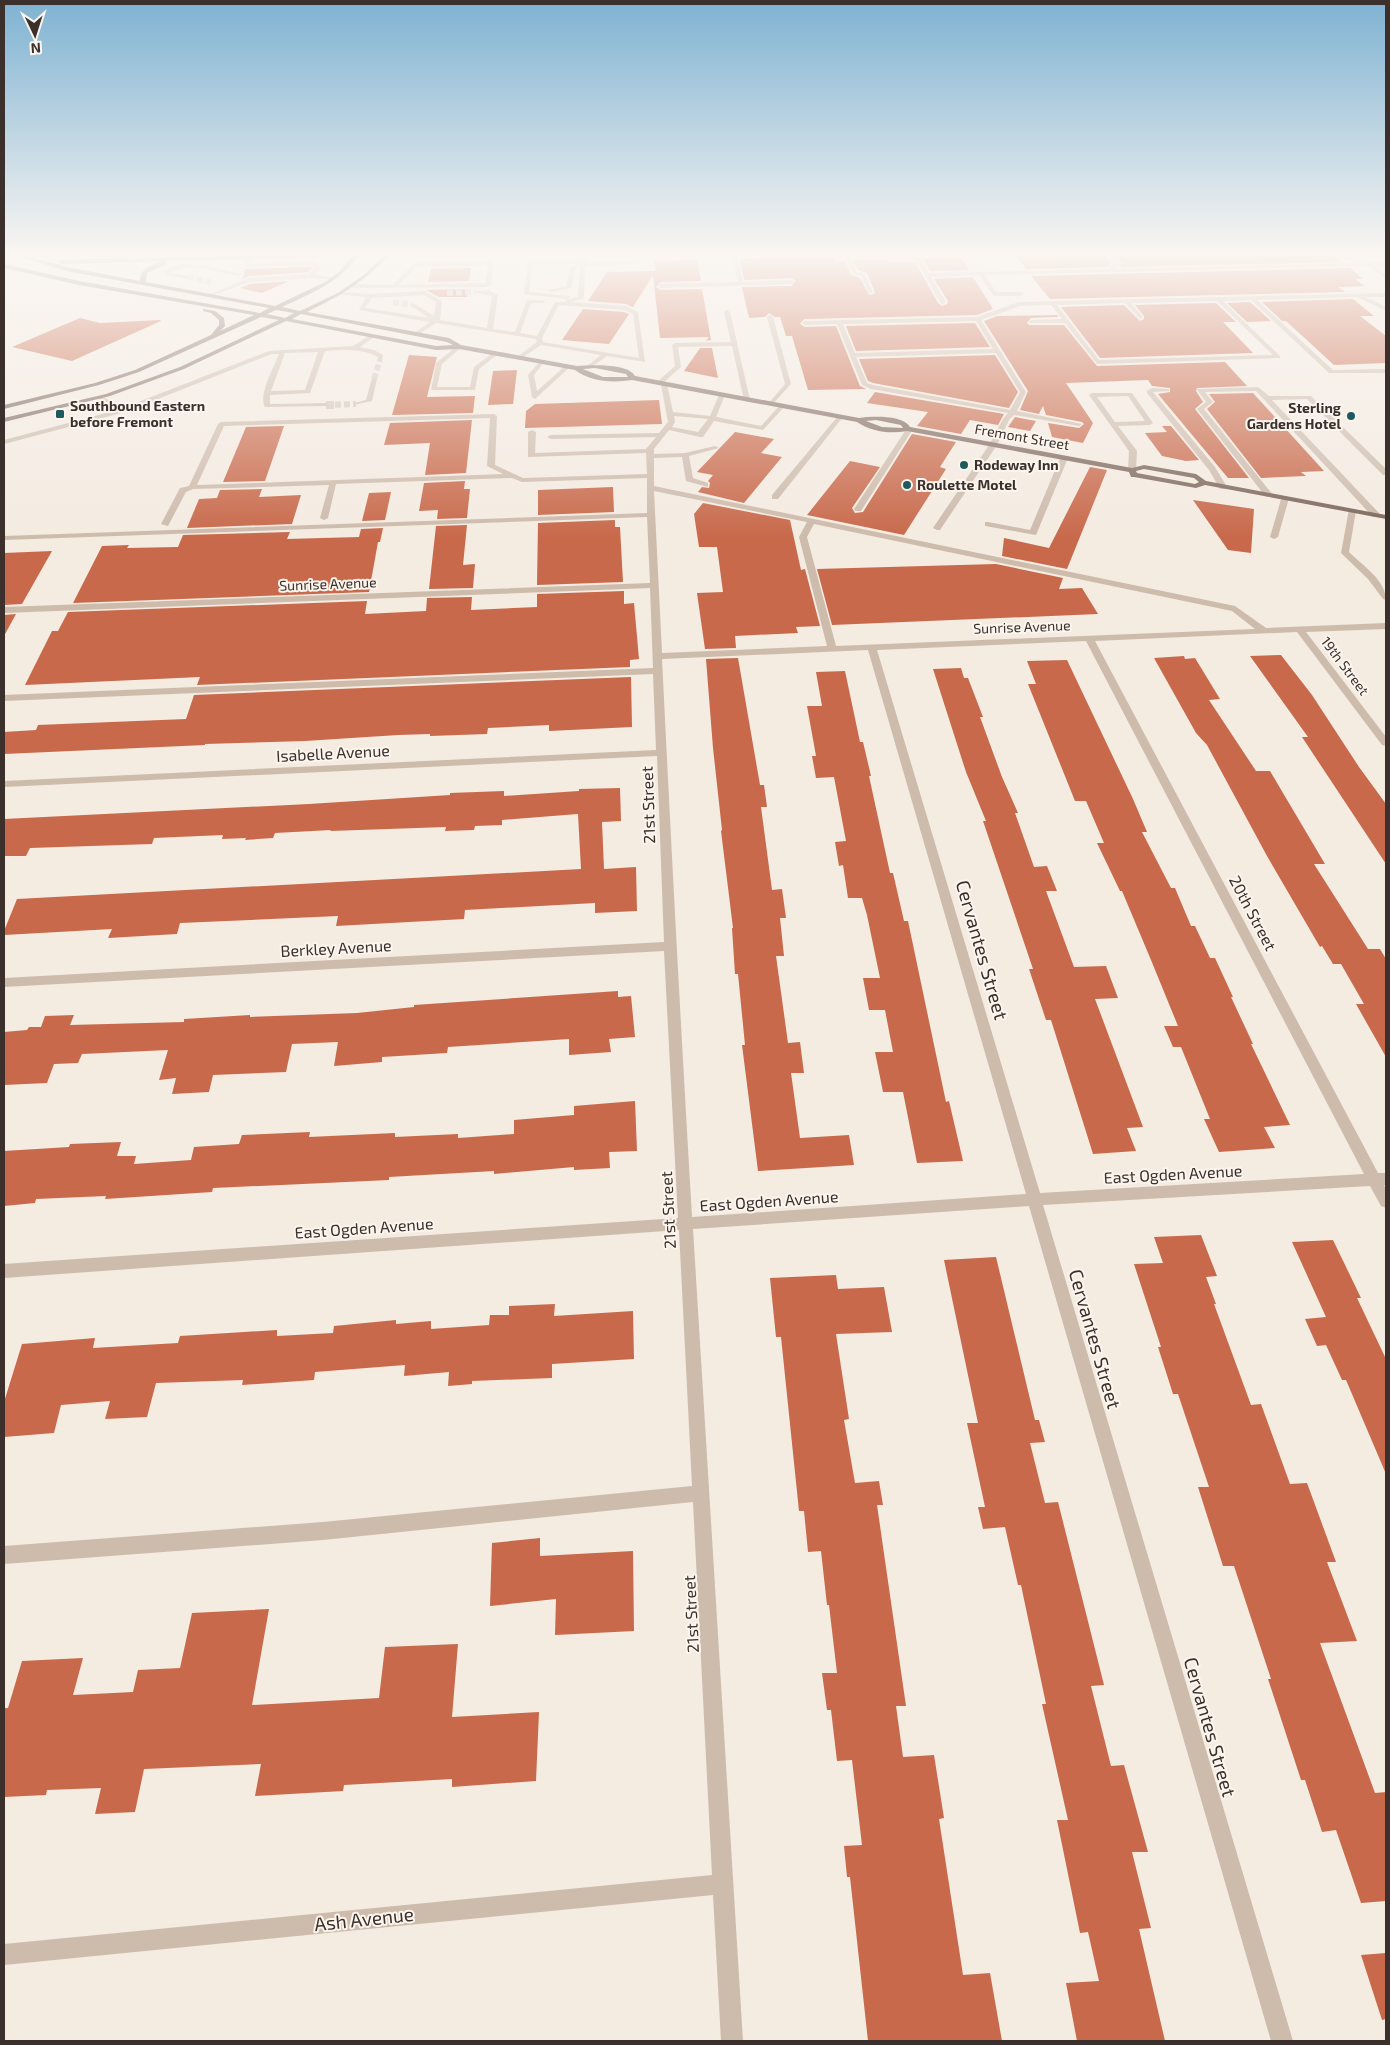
<svg xmlns="http://www.w3.org/2000/svg" width="1390" height="2045" font-family="'Exo 2',sans-serif">
<style>
.building{fill:#c8694b}
.lines{fill:none;stroke-linecap:round;stroke-linejoin:round}
.minor-tunnel-far1{stroke:#cfc6bd;stroke-width:6;stroke-dasharray:6 3;stroke-linecap:butt}
.minor-tunnel{stroke:#cfc6bd;stroke-width:8;stroke-dasharray:8 4;stroke-linecap:butt}
.minor{fill:#cdbbac;fill-rule:evenodd}
.major{fill:#7d675c;fill-rule:evenodd}
.poi-dot{fill:#1f5a5e;stroke:#fbf5ee;stroke-width:2}
.labels{text-anchor:middle;stroke-width:4;stroke-linejoin:round;paint-order:stroke}
.far-poi-label{font-size:14px;font-weight:bold;fill:#3b302b;stroke:#fbf5ee;text-anchor:start}
.far-street-label{font-size:14px;fill:#3b302b;stroke:#fbf5ee}
.street-label{font-size:16px;fill:#3b302b;stroke:#fbf5ee}
.near-street-label{font-size:19px;fill:#3b302b;stroke:#fbf5ee}
</style>
<rect width="100%" height="100%" fill="#f4ebe1"/>
<path class="building" d="M1017 252H1102L1111 263 1107 267 1026 269 1016 256H1020Z
M1111 252H1329L1341 262 1120 267 1122 263Z
M834 257 835 261H845L851 275 860 278 869 295 874 294 875 292 867 273 858 270 853 260H888L890 262H915L938 303 942 306 947 304 948 301 934 279 973 277 993 309 977 315 804 319 800 324 805 327 836 326 860 386 866 389 808 390 792 336H786L780 317H775L769 313 765 317 749 318 742 287 791 286 796 281 791 278 744 280 740 259Z
M961 257 969 270 930 271 923 259Z
M697 260 701 281 661 282 656 287 661 290 702 289 711 340 706 341 709 337 660 338 653 275 633 307 626 304 588 301 607 272 656 271 654 261Z
M312 267 308 272 249 276 243 279 245 269Z
M471 268 469 281 428 282 431 269Z
M1350 268 1363 279H1355L1364 286 1338 287 1345 292 1050 299 1031 276Z
M289 281 262 293 240 288 250 284Z
M468 289 467 297H439L426 290Z
M1353 299 1374 316H1360L1386 336V363L1334 365 1286 321H1282L1262 302Z
M1250 302 1271 321 1247 322 1227 303Z
M1216 303 1236 322H1223L1253 353 1100 358 1061 307 1124 305 1140 321 1144 319V316L1135 305Z
M583 309 624 312 629 314 609 344 562 340Z
M1057 315 1058 317 1031 318 1027 323 1029 325H1064L1097 366 1225 362 1247 386 1197 388 1196 391 1203 402 1195 409 1249 478H1228L1158 394 1170 392V388L1152 386 1148 380 1066 383 1093 423 1083 443 1052 437 1048 423 1079 428 1084 424 1082 422 1046 415 1043 406 1039 414 1020 410 1028 391 984 321 997 316Z
M80 318 100 323 160 320 161 321 72 361 12 347Z
M975 323 990 347 856 351 846 326Z
M700 348H712L718 378 684 371Z
M409 355 437 357 427 397 475 396 473 413 392 415Z
M995 355 1018 392 1009 408 873 383 868 381 859 359Z
M517 370 513 404 488 405 493 371Z
M875 392 1004 414 998 425 970 420 961 434 917 426 928 412 867 403Z
M1253 393 1274 416 1324 471 1301 472 1306 476 1261 478 1207 409 1215 402 1209 394Z
M659 400 662 424 525 428 526 411 535 404Z
M1015 417 1036 421 1030 431 1008 427Z
M472 420 466 473 425 475 430 443 384 445 390 423Z
M284 426 265 481 223 482 246 427Z
M1162 426H1171L1199 460 1186 461 1162 456 1145 433 1167 432Z
M735 432 774 439 761 453 782 457 744 503 698 492 702 487 709 488 710 483 708 481 713 475 697 472Z
M912 434 956 442 940 467 946 469 904 535 807 515 850 461 880 467 852 508 855 513 863 512Z
M1090 467 1107 470 1067 569 1002 556 1004 538 1049 548Z
M465 481 464 489H470L467 518 437 519 438 510 419 511 424 483Z
M613 487 614 512 538 515V490Z
M262 489 259 497 301 495 292 524 187 528 199 499 217 498 220 490Z
M391 492 385 520 362 521 369 493Z
M1193 500 1254 509 1251 553 1228 550Z
M703 503 790 520 801 570 805 569 820 626 796 627 798 633 735 636 736 648 705 649 697 593 723 592 717 547H699L694 514Z
M615 520V527H620L623 582 537 585 538 523Z
M467 525 463 565 475 564 473 588 429 589 436 526Z
M383 528 380 542H378L369 592 73 603 102 546 129 545 127 548 178 547 183 535 290 532 287 539 359 537 361 529Z
M52 551 22 604 4 605V553Z
M996 564 1063 578 1059 589 1082 588 1098 614 832 625 817 569Z
M624 591V604L634 603 639 659 630 660V667L197 685 200 677 25 685 52 631H58L68 612 367 601 365 614 426 611 427 598 472 597 471 610 537 607V594Z
M16 614 4 636V615Z
M1281 655 1312 695 1359 767 1386 804V864L1302 737H1308L1250 656Z
M1184 656 1185 659 1195 658 1220 699 1209 700 1256 771H1270L1325 864H1314L1368 949H1380L1386 959V1057L1356 1004H1364L1341 964H1333L1322 946 1320 947 1267 856 1207 745 1196 733 1154 658Z
M738 658 760 785H764L767 807H761L772 890 782 889 786 918H780L784 956H776L788 1043 800 1042 804 1073H791L800 1138 849 1135 854 1165 758 1171 742 1045H745L738 974H735L732 928H733L721 831 722 830 713 748 706 659Z
M1067 660 1133 799 1147 832H1142L1171 888H1175L1191 926H1195L1210 958H1215L1233 997H1231L1253 1044H1251L1290 1125 1264 1127 1275 1148 1219 1152 1204 1119H1210L1181 1047H1173L1164 1026H1178L1151 960 1122 891H1120L1097 843H1104L1086 801H1075L1028 684H1036L1027 661Z
M961 668 964 678H968L983 717H980L1002 777 1018 813H1015L1034 867 1047 866 1057 891H1046L1074 967 1106 966 1118 998 1095 999 1143 1127 1127 1128 1136 1151 1093 1154 1051 1020H1046L1029 969H1033L983 821H986L966 772 933 669Z
M845 671 860 742H863L871 776H869L890 873H893L904 921H908L946 1102 949 1101 963 1161 917 1163 903 1092H883L875 1052H893L885 1010H869L863 978H880L867 915 862 898H848L843 865 839 866 835 842 846 841 834 777 816 778 812 756H816L807 706H822L816 672Z
M631 677 632 727 549 731V725L488 728 487 734 430 736V734L398 735 305 741 205 744V745L4 754V732L36 730 38 725 186 719 194 695Z
M620 788 621 821 602 822 604 869 636 867 637 911 595 913V903L465 910 464 919 336 926 338 916 180 923 177 934 108 938 112 929 4 935V931L17 899 581 869 578 814 502 820V825L475 826 474 830 445 831 446 827 330 831 331 830 275 833 273 838 245 840 246 838 222 839 223 835 154 838 152 844 30 848 26 856H4V819L309 804 450 795V793L504 791V796L579 791V789Z
M618 991V997L631 996 635 1037 609 1039 611 1052 569 1055V1039L448 1047 447 1053 382 1057V1062L334 1066 338 1042 292 1044 286 1072 213 1075 209 1092 172 1094 176 1078 159 1080 168 1050 82 1054 78 1063 54 1064 47 1083 4 1085V1032L27 1030 29 1027H41L45 1016 74 1015 70 1025 184 1022V1019L250 1015V1017L357 1013 414 1007V1005Z
M635 1101 637 1151 609 1152 610 1168 574 1170V1167L494 1174V1171L389 1177V1180L213 1188 212 1192 105 1199 106 1196 36 1199 35 1203 4 1206V1151L69 1147 70 1144 121 1142 117 1156H136L134 1164 191 1160 194 1147 239 1144 242 1135 310 1132 309 1137 395 1133V1137L458 1134V1138L514 1134V1120L574 1115V1106Z
M1201 1235 1217 1276 1206 1277 1216 1304H1214L1251 1405 1261 1404 1290 1484 1307 1483 1336 1562H1327L1357 1641 1320 1643 1375 1793 1386 1792V1901L1361 1903 1336 1830 1322 1832 1305 1780H1301L1268 1679H1271L1234 1566H1223L1198 1487H1209L1178 1394H1173L1158 1347H1161L1134 1264 1163 1263 1154 1237Z
M1333 1240 1361 1298H1357L1386 1359V1474L1346 1380H1342L1326 1345 1317 1346 1305 1319 1326 1317 1292 1242Z
M996 1257 1035 1420H1039L1045 1442 1030 1443 1045 1503 1058 1502 1104 1685 1091 1686 1111 1766 1124 1765 1148 1852H1132L1151 1928 1139 1929 1165 2041H1077L1066 1983 1099 1981 1088 1932 1080 1933 1057 1820H1068L1042 1704H1046L1021 1585H1018L1005 1527 983 1529 978 1507H985L967 1423H978L944 1260Z
M836 1275 838 1289 884 1287 892 1332 836 1334 849 1419 844 1420 855 1483 879 1481 883 1505H877L906 1706H896L903 1757 934 1755 944 1818 939 1819 963 1975 990 1973 1002 2041H868L850 1877H847L844 1846 862 1845 852 1760 837 1761 831 1710H827L822 1673H837L829 1605H827L821 1551 808 1552 804 1511H799L781 1337H776L770 1278Z
M555 1304 554 1316 633 1311 634 1359 552 1364V1378L472 1381V1384L448 1386 449 1372 404 1376 405 1365 315 1372 314 1380 242 1385 243 1380 156 1383 147 1417 105 1419 110 1401 61 1405 54 1433 4 1437V1402L22 1344 95 1338 93 1348 178 1343 180 1336 277 1330V1336L333 1333 334 1326 396 1320V1324L431 1321V1329L489 1325 490 1315H509V1306Z
M540 1538V1556L633 1551 634 1631 555 1635 556 1599 490 1606 492 1543Z
M269 1609 252 1705 379 1698 385 1647 458 1644 452 1717 539 1712 536 1781 452 1787V1779L344 1785 343 1791 255 1796 261 1764 144 1769 135 1812 95 1814 101 1788 47 1790 46 1795 4 1797V1708H8L22 1661 83 1658 73 1695 133 1692 138 1670 180 1668 192 1613Z
M1386 1953V2019L1382 2020 1361 1955Z"/>
<g class="lines">
<path class="minor-tunnel-far1" d="M188 277 215 283
M447 293 475 292
M393 302 413 305
M374 379 380 360
M326 405 356 404"/>
<path class="minor-tunnel" d="M326 405H334"/>
<path class="minor" d="M88 252H94L89 256 86 254Z
M117 252H123L119 255Z
M580 252H586L585 263 641 261 644 263 585 267 584 298 570 302 626 306 638 312 645 362 607 356 589 369 586 367 587 366 601 355 541 345 519 360 517 359V357L537 342 536 339 436 323 416 336 414 333 430 322 359 310 366 297 337 294 340 292 370 294 425 291 442 301 440 320 487 328 492 296 472 292 488 290 498 295 493 329 515 332 527 300H543L545 303H531L520 333 537 336 555 302H566V300L578 297 580 267 576 268 571 288 551 292 548 290 566 286 570 267 580 264H533L529 292 570 296 568 299 524 294 528 262 531 260H580ZM424 295 436 302 434 316 415 304 410 305 429 318 365 308 372 298ZM559 305 625 310 633 314 639 358 543 342 542 338Z
M731 252H736L743 282 791 280 794 282 791 284 661 288 658 286 661 284 738 282Z
M843 252H847L857 272 865 274 873 293H869L861 276 853 274Z
M885 252H890L894 257H914L911 253 913 252H980L977 254 918 255 929 273 1110 269 1109 266 1114 264 1104 252H1109L1121 264 1114 268 1115 269 1357 263 1351 261 1339 252H1345C1359 262 1370 263 1386 262V266H1375L1386 275V279L1368 266 985 275 996 292H1021L1024 294 1021 296H994L979 275 931 277 946 302 943 304 940 302 916 260H890Z
M1366 253H1386V257L1364 256Z
M249 256 252 258 250 264 313 261 321 267 315 275 338 278 335 280 311 278 250 282 211 296V294L249 278 309 274 315 267 312 265 245 267 246 258Z
M491 261 494 263 491 285 488 287 353 288 350 286 353 284 393 285 414 263ZM488 265 485 283 399 285 416 267Z
M183 264 202 265 241 274 238 276C216 272 191 261 170 273L190 276 188 279 166 275 164 272 172 267Z
M1386 293V297H1366L1386 307V311L1357 297 1257 300 1333 370 1386 369V373H1329L1251 300 1223 301 1280 356V358L1097 364 1065 323H1029L1031 320 1062 319 1051 305 1020 306 981 320 1026 392 1017 411 1082 424 1079 426 1014 415 1009 420 997 445 940 530H937L933 528 989 445 1003 419 1008 413 871 389 862 385 837 324 805 325 802 323 805 321 977 317 1019 302ZM1217 301 1273 355 1099 360 1057 305 1125 303 1140 319 1143 317 1131 303ZM976 321 993 349 855 353 843 324ZM996 353 1020 392 1010 410 873 385 867 383 856 357Z
M727 310 730 312 750 400 747 402 744 400 732 346 678 347 681 367 664 382 667 384 673 412 710 416 719 395 722 393 725 395 716 417 761 426 780 405 785 406 763 430 714 421 703 437H700L669 430 654 449V454L685 453 715 446 719 448 689 456 693 478 708 483V487L686 481 682 457 654 458V486L1235 606 1266 628 1386 623V629L1306 632 1386 737V746L1382 745 1297 632 1095 641 1378 1173H1386V1185H1384L1386 1189V1208L1381 1206 1370 1186 1043 1205 1293 2041H1271L1029 1206 693 1229 743 2041H721L713 1895 4 1965V1944L712 1875 693 1502 323 1540 4 1564V1546L323 1522 692 1486 679 1230 4 1278V1264L678 1218 664 951 4 987V978L664 942 657 756 4 787V781L656 750 653 674 4 701V695L653 668 650 588 4 613V607L650 583 647 517 4 540V536L647 513V478L522 482 512 478 336 484 328 518 324 520 320 518 329 485 193 489 186 492 168 526 161 524 180 488 189 486 218 424 221 422 494 414 497 416 495 465 523 478 647 474 646 453 528 457V432L532 430 536 432 535 453 646 449 656 437 551 439 547 437 551 435 659 433 668 422 661 385 656 383 675 366 672 345 675 343 731 342 724 312ZM674 416 708 419 698 432 672 427 675 422ZM490 418 487 466 503 474 197 485 224 426ZM654 491 807 522 799 537 827 646 662 653ZM814 524 1232 611 1255 629 836 646 807 537ZM1086 641 1364 1174 1040 1193 877 650ZM868 650 1026 1194 692 1217C681 1031 671 842 662 659Z
M770 315 773 317 791 384 771 406 768 404 785 384 767 317Z
M372 334 374 337 360 347 374 350 383 355 382 361H378V357C361 348 343 350 325 351L310 393 270 395V404L326 403 329 405 328 406 265 407C258 395 274 367 279 354H272L125 412 4 444V440L117 410 97 398V396H101L123 408 269 351 353 346ZM318 352 305 390 271 391 285 353Z
M457 346 462 347 442 364 437 387H470L474 367 494 352 499 353 479 369 475 390H431L436 363Z
M541 360 544 362 534 375 537 391 565 366 570 367 535 399 532 397 528 375Z
M372 378 377 379 372 401 354 405V403L366 400Z
M1258 387 1269 396H1311L1386 469V475H1383L1307 399 1272 400 1379 513V517H1373L1256 391 1205 392 1213 402 1204 409 1273 495 1266 497 1197 409 1206 402 1197 390 1198 389Z
M1152 388 1169 389V391L1153 392 1215 467 1227 487 1226 489H1220L1209 470 1147 393V391Z
M1132 393 1153 423 1150 425 1118 426 1137 451 1136 470 1132 472 1128 470 1129 451 1089 395 1092 393ZM1128 396 1145 421 1115 422 1097 397Z
M838 416 843 417 778 499H772V495Z
M907 428 913 429 861 511H855L854 509Z
M1061 456 1068 458 1036 535 985 526V522H988L1030 530Z
M1282 496 1289 498 1278 537 1274 539 1270 537Z
M1349 509 1356 511 1349 552C1362 565 1386 580 1386 600L1383 599 1368 579 1341 553Z"/>
<path class="major" d="M4 252H11L67 267 140 281C140 267 154 264 165 261L167 264 147 273 146 282 275 306 325 282 340 271 352 256 61 264 58 262 61 260 355 253 356 252H467L465 254 390 255C362 283 342 295 307 312L449 338 461 345 577 366C591 365 628 363 635 376L859 418C872 416 903 415 910 427L1132 468 1144 465 1196 474 1206 481 1386 515V519L1205 485 1196 488 1134 477H1131L1129 472 907 431C890 434 872 432 857 422L632 380C612 383 591 382 575 370L459 349 436 350 286 321 184 369 110 396 4 422V418L106 394 180 367 279 320 261 317 139 372 99 385 4 409V405L95 383 135 370 211 335 219 325V320L211 313 203 311V309L215 311 224 318 225 326 220 331 254 315 79 285 4 268V264L79 281 260 313 269 308 66 271ZM358 256H383L365 274 338 293 300 311 282 307C310 294 339 283 358 256ZM276 310 294 313 285 318 267 314ZM301 314 447 342 453 345 436 346 292 319ZM595 368 626 374 628 377H603L583 369ZM876 420 901 425 903 428 882 427 866 421ZM1144 469 1194 478 1199 482 1195 484 1137 473 1136 471Z
M73 252 75 255 33 257 30 255Z"/>
</g>
<linearGradient id="sky" x2="0" y2="1"><stop stop-color="#7eb2d2"/><stop offset="0.47" stop-color="#faf6f2"/><stop offset="1" stop-color="#faf6f2" stop-opacity="0"/></linearGradient>
<rect width="1390" height="538" fill="url(#sky)"/>
<g class="poi-dot">
<rect x="55" y="409" width="10" height="10" rx="2.5"/>
<circle cx="1351" cy="416" r="5"/>
<circle cx="964" cy="465" r="5"/>
<circle cx="907" cy="485" r="5"/>
</g>
<g class="labels">
<g class="far-poi-label">
<text x="70" y="411">Southbound Eastern<tspan x="70" dy="16">before Fremont</tspan></text>
<text x="1341" y="413" text-anchor="end">Sterling<tspan x="1341" dy="16">Gardens Hotel</tspan></text>
<text x="974" y="470">Rodeway Inn</text>
<text x="917" y="490">Roulette Motel</text>
</g>
<g class="far-street-label">
<text transform="translate(1022 437) rotate(10)" y="5">Fremont Street</text>
<text transform="translate(328 584) rotate(-2)" y="5">Sunrise Avenue</text>
<text transform="translate(1022 627) rotate(-2)" y="5">Sunrise Avenue</text>
<text transform="translate(1345 666) rotate(53)" y="5">19th Street</text>
</g>
<g class="street-label">
<text transform="translate(333 753) rotate(-3)" y="6">Isabelle Avenue</text>
<text transform="translate(648 805) rotate(-92)" y="6">21st Street</text>
<text transform="translate(1253 913) rotate(62)" y="6">20th Street</text>
<text transform="translate(336 948) rotate(-3)" y="6">Berkley Avenue</text>
<text transform="translate(1173 1174) rotate(-3)" y="6">East Ogden Avenue</text>
<text transform="translate(769 1201) rotate(-4)" y="6">East Ogden Avenue</text>
<text transform="translate(668 1210) rotate(-93)" y="6">21st Street</text>
<text transform="translate(364 1228) rotate(-4)" y="6">East Ogden Avenue</text>
<text transform="translate(691 1614) rotate(-93)" y="6">21st Street</text>
</g>
<g class="near-street-label">
<text transform="translate(982 950) rotate(74)" y="7">Cervantes Street</text>
<text transform="translate(1095 1339) rotate(74)" y="7">Cervantes Street</text>
<text transform="translate(1210 1727) rotate(74)" y="7">Cervantes Street</text>
<text transform="translate(364 1919) rotate(-6)" y="7">Ash Avenue</text>
</g>
</g>
<rect width="1390" height="2045" fill="none" stroke="#3b302b" stroke-width="10"/>
<g transform="translate(35 35) rotate(176)" stroke="#fbf5ee" stroke-width="4" paint-order="stroke">
<path d="M0-4L9 19L0 12L-9 19Z" fill="#3b302b"/>
<text y="-8" font-size="14" font-weight="bold" text-anchor="middle" fill="#3b302b">N</text>
</g>
</svg>
